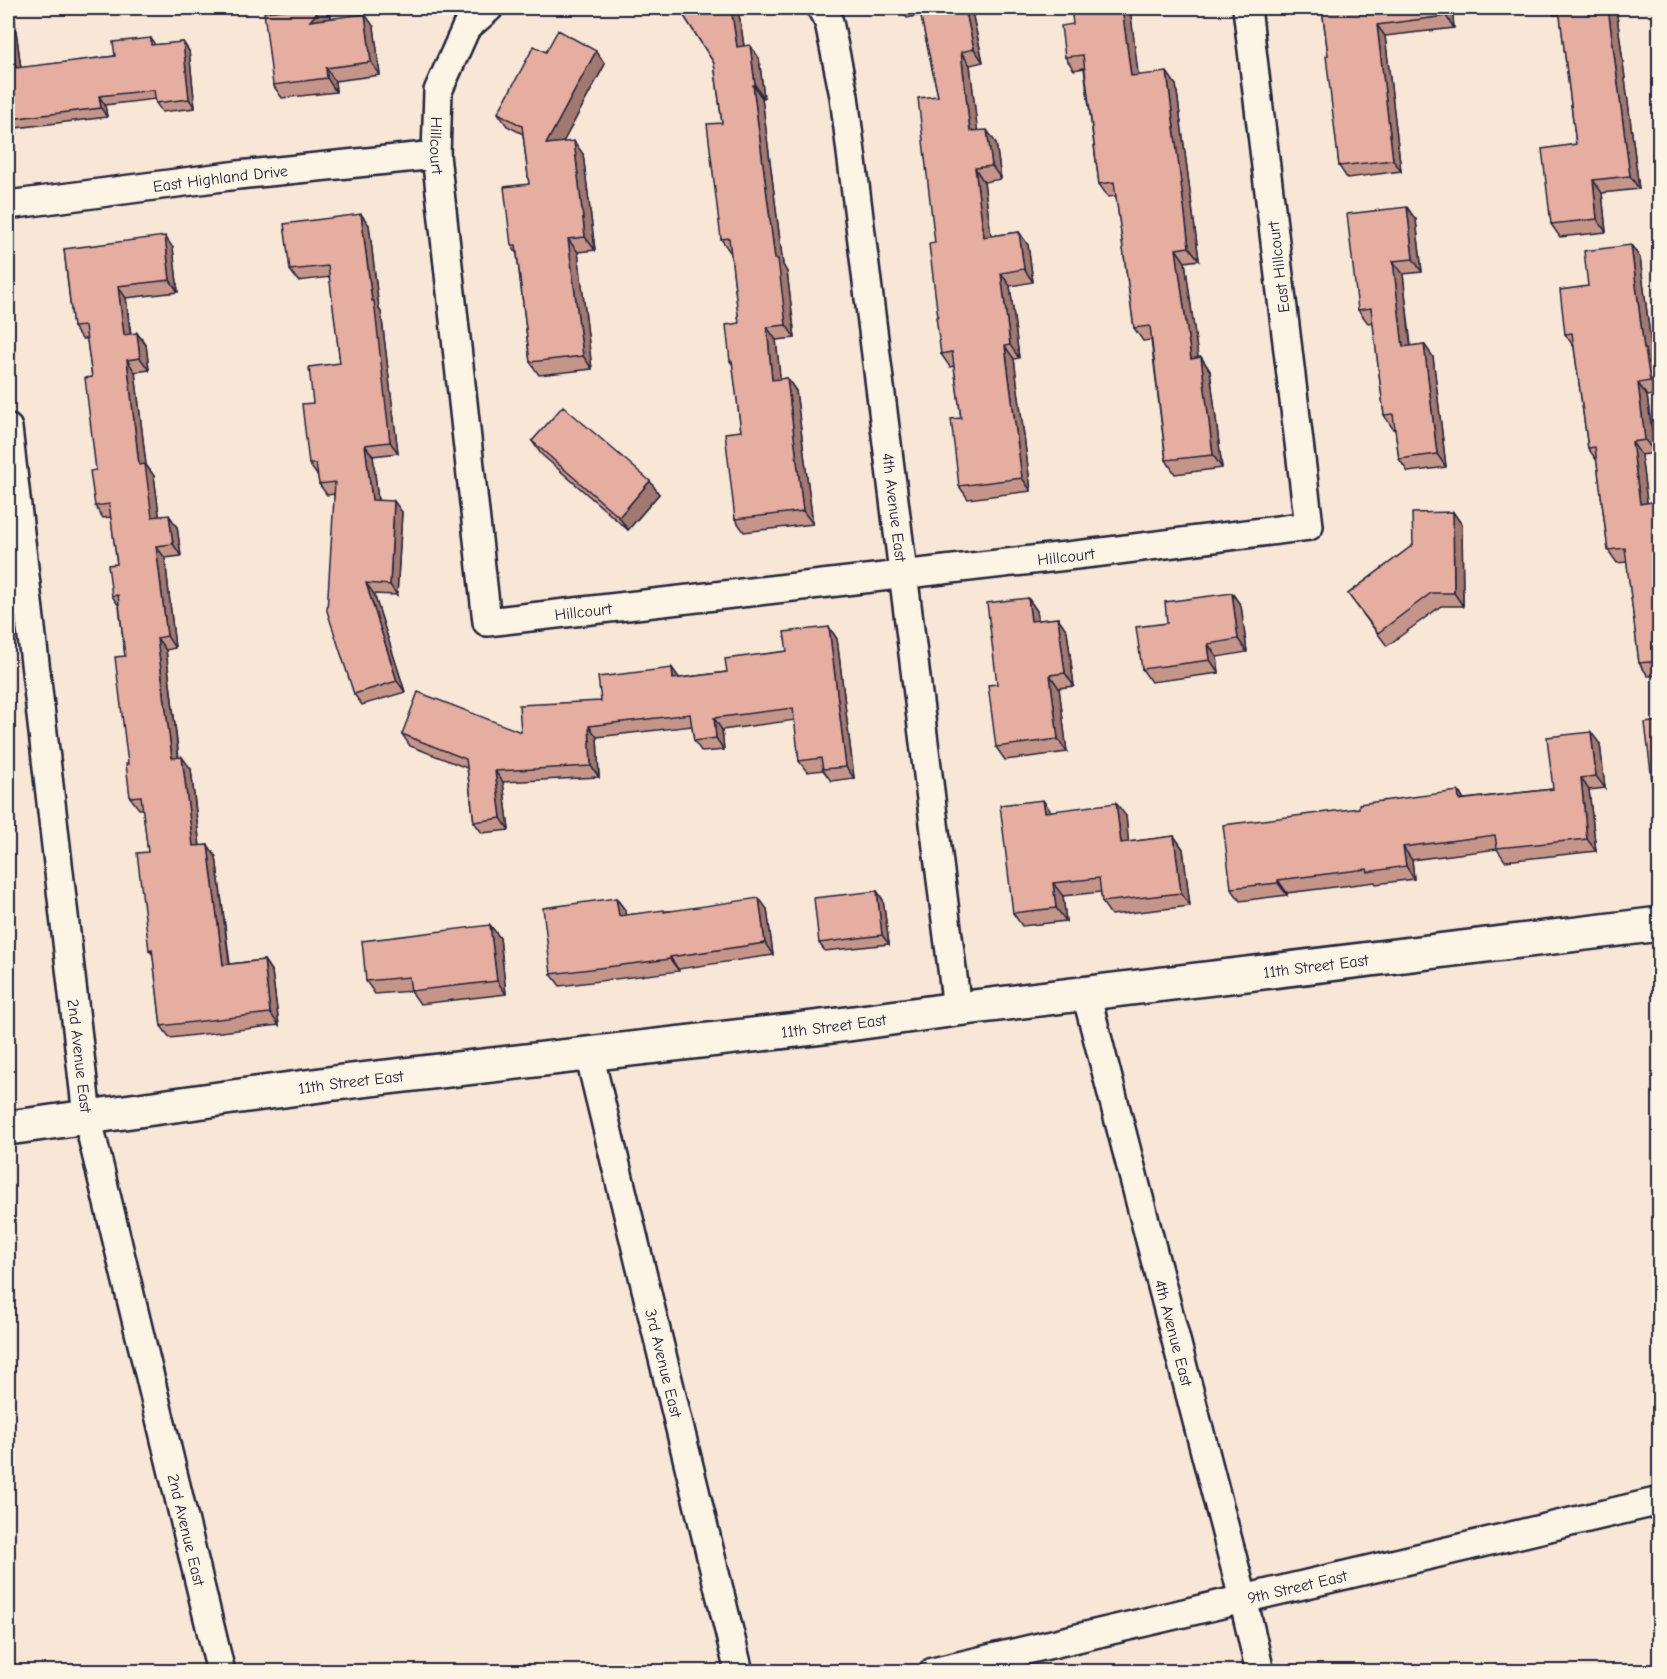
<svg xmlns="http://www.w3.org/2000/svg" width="1667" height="1679" font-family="'Comic Neue',sans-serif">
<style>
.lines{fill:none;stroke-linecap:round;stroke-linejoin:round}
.street-casing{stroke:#22223b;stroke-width:32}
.secondary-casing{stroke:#22223b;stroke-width:38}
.street{stroke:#fcf5e5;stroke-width:27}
.secondary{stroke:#fcf5e5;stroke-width:33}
.wall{fill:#c6958a;stroke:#22223b;stroke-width:1.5}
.shaded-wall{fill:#a17971;stroke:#22223b;stroke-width:1.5}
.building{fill:#e6ada1;stroke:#22223b;stroke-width:1.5}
.labels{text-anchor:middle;stroke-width:4.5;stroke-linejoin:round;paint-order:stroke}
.street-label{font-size:16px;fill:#22223b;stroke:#fcf5e5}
</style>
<rect width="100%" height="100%" fill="#f8e7d7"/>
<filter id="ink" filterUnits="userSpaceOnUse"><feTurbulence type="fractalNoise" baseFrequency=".0167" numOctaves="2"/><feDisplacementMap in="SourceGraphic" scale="12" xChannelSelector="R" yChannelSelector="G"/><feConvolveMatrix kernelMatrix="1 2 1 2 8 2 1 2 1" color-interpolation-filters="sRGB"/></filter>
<g filter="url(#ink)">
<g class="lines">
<defs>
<g id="street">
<path id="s1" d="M489 8 466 28 438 91 436 155 487 622 1102 552 1309 526 1247 8"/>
<path id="s2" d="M821 8 829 22 844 96 957 1009"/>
<path id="s3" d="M8 205 238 175 436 155"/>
<path id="s4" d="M8 428 87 1116 221 1672"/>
<path id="s5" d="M1086 994 1243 1598 1260 1672"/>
<path id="s6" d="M589 1054 739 1672"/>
<path id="s7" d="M933 1672 1660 1501"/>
</g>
<g id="secondary">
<path id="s8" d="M8 1128 335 1083 840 1025 957 1009 1660 924"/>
</g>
</defs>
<use href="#street" class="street-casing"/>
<use href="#secondary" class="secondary-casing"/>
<use href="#street" class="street"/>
<use href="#secondary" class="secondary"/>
</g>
<path class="wall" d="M8 8H13L21 68 115 56 151 38 155 45 183 42 189 51 195 108 162 112 156 103 155 99 105 105 107 117 16 128 17 134 8 135Z
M679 8H737L740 20 744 46 759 58 764 98H762L783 265 787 272 795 338 776 340 780 379 787 378 796 391 813 524 744 532 735 519 741 431 733 365 730 361 739 323 731 252H730L721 239 722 123 714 63Z
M900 8H971L983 62 970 65 977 130 996 143 1001 179 984 182 991 236 1019 232 1028 245 1033 282 1010 286 1019 358 1014 359 1031 491 968 499 959 486 961 418 954 366 950 367 941 354 938 317 935 243 938 96 921 15 907 18Z
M1130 8 1138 76 1176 85 1199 260 1185 262 1198 358 1201 357 1210 371 1222 468 1175 474 1166 460 1151 340 1143 341 1134 328 1116 196 1108 197 1099 184 1084 68 1074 70 1065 57 1073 24Z
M1322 8H1452L1454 28 1385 36 1401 171 1347 178 1339 166 1328 55Z
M1549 8H1616L1639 189 1602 193 1606 232 1560 237 1551 224 1576 144 1560 15H1554Z
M332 18 374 27 380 75 335 81 336 92 282 98 273 85Z
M546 52 605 64 563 142 583 154 595 250 578 252 592 369 539 375 530 362 517 254 511 245 529 184 523 134 507 126 498 113Z
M1416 220 1422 272 1403 274 1411 346 1424 344 1433 357 1446 467 1408 472 1399 459 1395 428 1393 429 1384 415 1373 322 1368 323 1358 310Z
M369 225 379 309 381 312 398 453 373 456 378 500 402 512 397 595 374 594 405 692 362 705 354 694 334 494 327 495 319 484 318 475H317L309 464 313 403 340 363 330 277 298 281 290 270Z
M1631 245 1640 258 1653 360 1655 362 1659 394 1647 396 1655 453 1641 455 1647 503 1659 501V675L1648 676 1639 663 1627 562 1617 563 1608 550 1597 461 1588 448 1574 347 1565 334 1588 286Z
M173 248 178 292 126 298 131 334 137 333 146 345 149 370 135 372 146 465 154 476 159 516 177 527 181 556 165 558 175 648 166 650 179 758 191 769 200 846 208 845 216 857 230 964 264 960 272 972 279 1025 170 1038 161 1026 153 955 149 950 148 852 143 809H139L130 797 128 764 125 656 119 606 112 596 117 564 111 517 103 518 95 506 96 470 92 377 87 339H82L73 327 64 249Z
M532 441 659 494 628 530 541 454Z
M1453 512 1462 525 1463 606H1441L1387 646 1348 594 1413 545Z
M1232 593 1241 606 1247 652 1217 657 1219 673 1151 682 1142 669 1167 623Z
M1028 598 1037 611 1038 620 1058 618 1067 631 1074 686 1059 688 1067 752 1005 760 996 747 997 684Z
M829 627 837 639 854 778 831 781 823 770 807 772 799 761 795 720 722 730 724 750 702 752 694 741 692 726 597 737 599 777 503 782 509 830 482 833 474 822 467 768 410 746 402 734 521 732 601 701 672 668 679 678 727 672 787 651Z
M1600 744 1605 788 1589 790 1596 851 1505 861 1497 849 1412 860 1414 879 1376 884 1375 882 1287 893V895L1240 901 1231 888 1359 808 1458 791 1464 799 1553 789Z
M1051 811 1126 816 1128 842 1174 836 1183 849 1190 906 1111 915 1102 902 1101 892 1063 896 1066 921 1022 926 1013 913Z
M877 891 883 900 889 944 825 951 819 943Z
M616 898 625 910V915L665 911 767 909 773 955 678 969 679 971 560 986 551 974Z
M490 925 500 938 506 994 420 1004 411 991 375 994 366 981Z"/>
<path class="shaded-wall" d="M8 8H13L22 77 16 68Z
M321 8H325L332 18 310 21Z
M731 8H737L740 20 746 60 737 47Z
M965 8H971L983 62 974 49Z
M1122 8H1130L1140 89 1131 76Z
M1445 8H1452L1454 28 1446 16Z
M1608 8H1616L1639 189 1630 176Z
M365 14 374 27 380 75 371 62Z
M1377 25 1385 36 1401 171 1393 160Z
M183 42 189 51 195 108 189 99Z
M750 45 759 58 764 98 755 85Z
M596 51 605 64 555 157 546 144Z
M961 52 970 65 979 144 970 131Z
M326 68 335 81 336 92 327 78Z
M1167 72 1176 85 1199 260 1189 247Z
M753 85 762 98 783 265 787 272 795 338 786 325 775 259Z
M99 96 105 105 107 117 101 108Z
M10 119 16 128 17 134 11 125Z
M987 130 996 143 1001 179 992 166Z
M574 141 583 154 595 250 585 237Z
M975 168 984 182 993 250 984 237Z
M1593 180 1602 193 1606 232 1597 219Z
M1407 207 1416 220 1422 272 1413 259Z
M361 214 369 225 379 309 381 312 398 453 390 442Z
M1019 232 1028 245 1033 282 1024 269Z
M165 236 173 248 178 292 170 280Z
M568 239 578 252 592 369 583 356Z
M1631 245 1640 258 1653 360 1655 362 1659 394 1650 381 1644 349Z
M1176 249 1185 262 1200 372 1191 359Z
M1393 261 1403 274 1412 360 1403 347Z
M1001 273 1010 286 1019 358 1010 345Z
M118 286 126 298 132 347 124 335Z
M767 327 776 340 782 393 772 380Z
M137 333 146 345 149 370 140 358Z
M1424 344 1433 357 1446 467 1437 454Z
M1005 346 1014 359 1031 491 1022 478Z
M1201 357 1210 371 1222 468 1213 455Z
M127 360 135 372 146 465 154 476 161 529 152 517 139 465Z
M787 378 796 391 813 524 803 511Z
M1638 383 1647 396 1655 453 1645 440Z
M1632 442 1641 455 1649 517 1640 504Z
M365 445 373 456 379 511 372 500Z
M650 481 659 494 628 530 619 517Z
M394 501 402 512 397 595 390 585Z
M1453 512 1462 525 1463 606 1454 593Z
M169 515 177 527 181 556 173 544Z
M156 546 165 558 175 648 167 636Z
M366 583 374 594 405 692 397 681Z
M1232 593 1241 606 1247 652 1238 639Z
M1028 598 1037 611 1040 634 1031 621Z
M1058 618 1067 631 1074 686 1065 673Z
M829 627 837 639 854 778 846 767Z
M157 638 166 650 180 770 172 758Z
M1208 644 1217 657 1219 673 1210 660Z
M672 668 680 679H673Z
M1050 675 1059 688 1067 752 1058 739Z
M714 718 722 730 724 750 716 738Z
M589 726 597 737 599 777 591 766Z
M1591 732 1600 744 1605 788 1596 776Z
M182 757 191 769 201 858 193 846Z
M495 771 503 782 509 830 501 818Z
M1581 778 1589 790 1596 851 1587 839Z
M1458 791 1467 804 1459 800Z
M1043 800 1052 813 1045 812Z
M1116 803 1126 816 1130 856 1121 843Z
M1174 836 1183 849 1190 906 1181 893Z
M208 845 216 857 231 977 223 965Z
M1403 847 1412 860 1414 879 1406 866Z
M1278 880 1287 893V895L1278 883Z
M1053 883 1063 896 1066 921 1056 908Z
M877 891 883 900 889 944 882 935Z
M616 898 625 910 627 928 619 916Z
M759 898 767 909 773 955 765 943Z
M490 925 500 938 506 994 497 981Z
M670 957 678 969 679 971 670 959Z
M264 960 272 972 279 1025 270 1013Z"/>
<path class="building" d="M8 8 16 68 115 56 113 42 151 38V45L183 42 189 99 156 103 154 90 99 96 101 108 10 119 11 125H8Z
M303 8H321L310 21 365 14 371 62 326 68 327 78 273 85 264 12Z
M679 8H731L737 47 750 45 755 85H753L775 259H778L786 325 767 327 772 380 787 378 803 511 735 519 725 433 741 431 732 361H730L726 325 739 323 729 238 721 239 707 124 722 123 714 63Z
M919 8H965L974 49 961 52 970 131 987 130 992 166 975 168 984 237 1019 232 1024 269 1001 273 1010 345 1005 346 1022 478 959 486 951 419 961 418 952 352 941 354 936 317H938L929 244 935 243 918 98 938 96Z
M1071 8H1122L1131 76 1167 72 1189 247 1176 249 1191 359 1201 357 1213 455 1166 460 1150 326 1134 328 1114 182 1099 184 1083 55 1065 57 1061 26 1073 24Z
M1322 8H1445L1446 16 1377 25 1393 160 1339 166 1326 56 1328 55Z
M1559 8H1608L1630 176 1593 180 1597 219 1551 224 1542 149 1576 144Z
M558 30 596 51 546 144 574 141 585 237 568 239 583 356 530 362 516 245H511L504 187 529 184 522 126 498 113 534 46 546 52Z
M1407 207 1413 259 1393 261 1403 347 1424 344 1437 454 1399 459 1393 414 1384 415 1371 308 1358 310 1347 214Z
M361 214 372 301H374L390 442 365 445 372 500 394 501 390 585 366 583 397 681 354 694 327 611 335 482 319 484 316 464H309L302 404 313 403 309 367 340 363 328 266 290 270 284 224Z
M165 236 170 280 118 286 124 335 137 333 140 358 127 360 139 465 145 464 152 517 169 515 173 544 156 546 167 636 157 638 172 758 182 757 193 846 208 845 223 965 264 960 270 1013 161 1026 152 949 149 950 137 853 148 852 141 796 130 797 126 764H128L115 657 125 656 118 595 112 596 108 565 117 564 109 504 95 506 90 471 96 470 85 378 92 377 85 326 73 327 64 249Z
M1631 245 1644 349H1645L1650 381 1638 383 1645 440 1632 442 1640 504 1659 501V661L1639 663 1625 548 1608 550 1595 447 1588 448 1572 333 1565 334 1560 290 1588 286 1584 251Z
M563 406 650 481 619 517 532 441Z
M1453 512 1454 593H1431L1378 633 1348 594 1413 545 1412 513Z
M1232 593 1238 639 1208 644 1210 660 1142 669 1136 627 1167 623 1165 602Z
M1028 598 1031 621 1058 618 1065 673 1050 675 1058 739 996 747 988 685 997 684 987 603Z
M829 627 846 767 823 769 821 758 799 761 793 708 714 718 716 738 694 741 690 714 589 726 591 766 495 771 501 818 474 822 466 759 402 734 418 692 521 732 519 705 601 701 598 677 672 668 673 679 727 672 725 659 787 651 784 632Z
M1659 721V839L1645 723Z
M1591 732 1596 776 1581 778 1587 839 1497 848 1495 835 1403 847 1406 866 1368 872 1367 869 1278 880V883L1231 888 1223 825 1359 808V804L1458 791 1459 800 1553 789 1547 737Z
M1043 800 1045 812 1116 803 1121 843 1174 836 1181 893 1102 902 1099 878 1053 883 1056 908 1013 913 1000 805Z
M877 891 882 935 819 943 814 898Z
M616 898 619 916 664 910V912L759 898 765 943 670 957V959L551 974 543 908Z
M490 925 497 981 411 991 409 977 366 981 362 941Z"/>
</g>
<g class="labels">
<g class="street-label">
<text dy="6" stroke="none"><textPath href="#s1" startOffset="154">Hillcourt</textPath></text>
<text dy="6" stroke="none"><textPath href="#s3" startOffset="214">East Highland Drive</textPath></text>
<text transform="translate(1278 267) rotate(-97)" y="6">East Hillcourt</text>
<text dy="6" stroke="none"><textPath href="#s2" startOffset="506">4th Avenue East</textPath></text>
<text dy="6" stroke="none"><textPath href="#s1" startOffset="1216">Hillcourt</textPath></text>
<text dy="6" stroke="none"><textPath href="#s1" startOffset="730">Hillcourt</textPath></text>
<text dy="6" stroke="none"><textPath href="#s8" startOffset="1318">11th Street East</textPath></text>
<text dy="6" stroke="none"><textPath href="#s8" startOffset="832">11th Street East</textPath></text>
<text dy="6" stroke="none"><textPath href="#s4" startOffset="632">2nd Avenue East</textPath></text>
<text dy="6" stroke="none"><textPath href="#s8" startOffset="346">11th Street East</textPath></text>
<text dy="6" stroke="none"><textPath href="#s5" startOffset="350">4th Avenue East</textPath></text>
<text dy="6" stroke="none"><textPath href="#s6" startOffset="318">3rd Avenue East</textPath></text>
<text dy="6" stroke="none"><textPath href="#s4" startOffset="1118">2nd Avenue East</textPath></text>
<text dy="6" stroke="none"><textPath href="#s7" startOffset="374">9th Street East</textPath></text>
</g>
</g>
<rect width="1667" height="1679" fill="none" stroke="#fcf5e5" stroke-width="30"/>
<rect x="15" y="15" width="1637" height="1649" fill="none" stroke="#22223b" stroke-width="2" filter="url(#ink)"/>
</svg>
